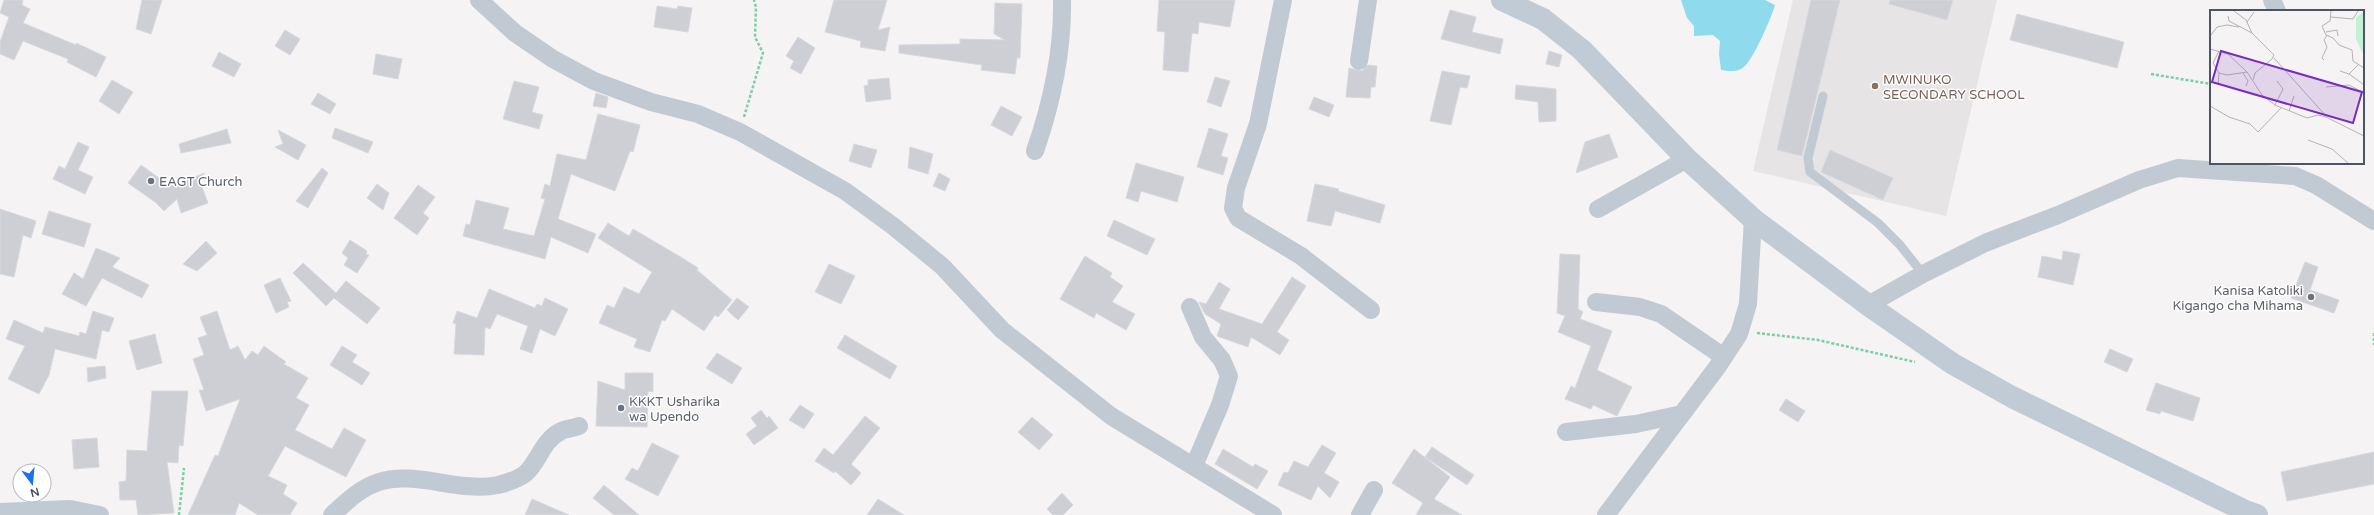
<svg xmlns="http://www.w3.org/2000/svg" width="2374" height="515" font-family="'Varela Round',sans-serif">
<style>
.education{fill:#e6e4e5}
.water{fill:#90daee}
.building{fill:#cdcfd5;stroke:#d7d9de}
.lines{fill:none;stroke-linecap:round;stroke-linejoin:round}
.path{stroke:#7ad0a6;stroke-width:2.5;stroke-dasharray:3 2;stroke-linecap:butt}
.lane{stroke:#c1cad2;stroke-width:9}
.street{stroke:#c1cad2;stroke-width:18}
.secondary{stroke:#c1cbd6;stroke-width:22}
.education-dot{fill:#8d6e63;stroke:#fff;stroke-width:1.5}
.worship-dot{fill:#6b7280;stroke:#fff;stroke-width:1.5}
.labels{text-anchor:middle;stroke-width:3;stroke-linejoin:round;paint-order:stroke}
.education-label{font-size:13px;fill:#785e54;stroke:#fff;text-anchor:start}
.worship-label{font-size:13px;fill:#5b616d;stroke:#fff;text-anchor:start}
.inset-road{fill:none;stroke:#b1b4b9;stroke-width:1}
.view{fill:#7b2cbf;fill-opacity:0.15;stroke:#7b2cbf;stroke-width:2}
.inset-edge{fill:none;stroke:#4a5661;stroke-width:2}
</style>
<rect width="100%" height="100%" fill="#f5f3f3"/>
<path class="education" d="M1793 0H1997L1946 216 1753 171Z"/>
<path class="water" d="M1681 0H1765L1775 5C1771 19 1754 57 1745 66 1738 73 1729 71 1721 70L1719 54 1720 41 1713 35 1694 36V26L1687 18Z"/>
<path class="building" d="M4 0H23L22 5 30 9 23 23 76 45V43L106 57 96 77 67 62 68 59 23 41 14 60 0 54V42L9 17 0 13Z
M142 0H162L151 34 136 29Z
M834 0H887L878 30 890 27 885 51 860 47 861 41 825 32Z
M1159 0H1235L1230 27 1199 22 1198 34 1192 33 1188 72 1163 70 1165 32 1157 31Z
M1811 0H1840L1802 156 1777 150Z
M1890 0H1953L1947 20 1889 4Z
M995 3 1022 4 1020 58H1017L1015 74 981 70 982 65 899 53V45L960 44V39L1005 40 994 34Z
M657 6 677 9 678 6 692 8 688 32 654 27Z
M1450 10 1476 17 1472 32 1503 39 1500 54 1441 39Z
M2017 14 2124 42 2117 68 2010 40Z
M285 30 300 39 290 55 275 46Z
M798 37 815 48 801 74 790 68 794 61 786 56Z
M1549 51 1562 55 1559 67 1546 64Z
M219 52 241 64 234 77 212 66Z
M376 54 402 59 398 79 373 74Z
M1368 65 1377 66 1375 87H1371L1370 98 1346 97 1349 68 1362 71Z
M1442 71 1470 76 1467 88 1460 87 1451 125 1430 121Z
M1215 77 1230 81 1221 107 1207 102Z
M889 78 891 99 866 102 864 86 868 85V80Z
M112 80 133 92 119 114 99 101Z
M514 81 539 87 532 112 543 115 539 129 503 119Z
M1516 85 1556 89V121L1539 122 1538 102 1515 99Z
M318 93 336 104 330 114 311 104Z
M596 93 608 97 606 108 593 106Z
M1314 97 1334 105 1329 117 1309 109Z
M1001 106 1022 117 1012 136 991 125Z
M598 114 640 125 633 152 630 151 615 191 571 174 558 219 596 234 588 253 551 237 545 259 463 236 466 224 470 225 476 200 509 208 503 229 534 236 545 199 541 198 545 184 550 186 557 154 586 160Z
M335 128 373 142 368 153 332 138Z
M1209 128 1228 134 1221 156 1228 158 1223 175 1197 167Z
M227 129 231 143 181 153 179 144Z
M278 130 306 145 298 160 275 147 283 144Z
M1609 134 1618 157 1576 173 1585 142Z
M78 142 89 147 78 170 93 177 85 194 53 179 59 166 65 169Z
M854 144 877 150 871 168 849 161Z
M910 147 933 154 928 174 908 168Z
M1830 150 1893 178 1883 200 1821 172Z
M1136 163 1184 177 1177 202 1141 191 1138 202 1126 198Z
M141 165 170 186 205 173 199 179 208 203 181 213 177 199 164 211 155 202 128 183Z
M322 168 328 173 308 208 296 201Z
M939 173 950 179 945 191 933 186Z
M377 184 389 193 383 210 367 198Z
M1315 184 1339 189 1338 191 1385 205 1380 223 1335 211 1331 226 1307 221Z
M418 185 435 197 423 213 429 218 417 235 394 218Z
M0 209 36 221 31 238 23 235 14 277 0 274Z
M49 211 91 224 84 247 42 234Z
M1114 220 1155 239 1147 255 1107 236Z
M608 223 629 236 633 229 684 259 698 268 697 270 732 300 718 317 715 315 704 331 672 309 665 321 662 320 650 352 634 347 637 339 599 323 607 305 614 308 624 287 639 294 652 272 598 238Z
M350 240 367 251 366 254 369 255 357 273 344 265 348 258 342 253Z
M206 241 217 253 197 271 183 264Z
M96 248 120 258 112 267 149 285 142 298 102 278 86 306 62 294 74 273 83 279Z
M2063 251 2080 254 2073 285 2038 277 2042 256 2062 260Z
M1560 254 1580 255 1578 309 1583 312 1580 319 1612 331 1597 370 1632 387 1617 416 1593 405 1591 409 1565 399 1571 386 1575 388 1591 346 1558 332 1565 316 1557 313Z
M1085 256 1112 273 1110 277 1123 286 1112 302 1135 314 1126 330 1096 313 1094 318 1060 299Z
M2305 262 2318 267 2310 290 2339 300 2334 313 2291 298Z
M303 263 336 293 346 281 380 308 367 324 334 298 326 306 293 273Z
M829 264 855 276 841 304 815 292Z
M1292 277 1306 286 1277 332 1289 340 1280 355 1251 337 1248 347 1217 336 1221 324 1205 314 1199 302 1206 304 1219 282 1230 289 1219 309 1262 324Z
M280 278 291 301 287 302 289 307 276 313 264 285Z
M489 289 535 308 537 304 542 306 545 298 568 309 555 336 540 329 532 353 520 349 528 326 497 314 490 329 485 327 484 355 454 354 456 324 453 323 457 311 477 318Z
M737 298 749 307 738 320 727 310Z
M93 311 114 318 109 332 102 330 96 359 55 349 49 375 39 394 8 379 25 346 6 339 14 320 43 333 45 327 79 336 80 332 86 334Z
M217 311 230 350 238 346 245 360 252 351 258 355 264 346 286 362 284 364 308 378 296 398 309 405 295 430 332 449 344 428 366 440 346 477 285 446 268 476 287 485 283 494 297 503 290 515H258L239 503 235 515H188L215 455 218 456 240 399 206 411 199 390H204L193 359 204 355 198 338 207 335 200 317Z
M155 334 162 363 137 370 129 341Z
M845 335 897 366 890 379 837 348Z
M342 346 357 355 352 362 370 373 362 385 330 365Z
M2110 349 2133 359 2127 372 2104 362Z
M717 353 742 368 732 384 706 368Z
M105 366 106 378 88 382 87 368Z
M625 373H653V392L648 391 647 427 596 426 598 381 625 390Z
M2156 383 2200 398 2193 421 2161 411 2160 414 2146 410Z
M152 391H188L183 446 179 445 178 463 167 462 174 513 138 515 136 500H120L119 482 126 481 127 450 147 451Z
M1786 399 1805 411 1798 422 1779 410Z
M800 405 814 414 804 429 789 420Z
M761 410 767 418 769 416 778 428 754 445 746 434 757 426 751 418Z
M865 416 880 428 851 464 861 473 851 485 835 471 834 473 815 461 824 448 833 455Z
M1032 417 1053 435 1039 450 1018 432Z
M97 438 99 467 74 469 72 440Z
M652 443 679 456 658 496 625 479 632 468 638 471Z
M1322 445 1336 453 1324 473 1339 482 1330 498 1318 486 1311 500 1278 485 1284 472 1288 473 1294 461 1308 467Z
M1432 447 1474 475 1467 485 1425 457Z
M1223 449 1253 467 1255 464 1268 471 1257 489 1215 464Z
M1414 449 1450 477 1434 499 1462 515H1416L1423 503 1392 483Z
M2374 452V484L2287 501 2281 472Z
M604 485 639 515H614L593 498Z
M1062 493 1073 505 1063 515H1053L1047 509Z
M532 499 569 515H525Z
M878 499 904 515H867Z"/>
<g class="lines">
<path class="path" d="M2151 74 2211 84
M744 117 763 53 755 37 756 7 754 0
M1757 333 1818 340 1915 362
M2374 333V345
M179 515 184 468"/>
<path class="lane" d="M1823 96 1808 158 1810 172 1878 223 1900 245 1923 274"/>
<path class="street" d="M479 0 515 33 553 59 594 81 651 102 698 114 740 132 845 191 893 226 942 266 1002 330 1111 416 1273 515
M1283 0 1258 124 1236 188 1233 208 1238 218 1301 256 1371 310
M2272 0 2277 11
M1359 61 1368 0
M1035 151C1052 102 1063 53 1062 0
M1598 209 1687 159
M1596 302 1640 307 1661 314 1724 357
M1868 305 1923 274 1985 243 2058 215 2139 180 2178 168 2295 176 2316 185 2374 221
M1190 307 1203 337 1222 360 1229 376 1220 405 1194 466
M1566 432 1636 424 1682 414
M0 512 70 509 100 515
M332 515C346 502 360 488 379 482 415 470 459 493 498 485 506 483 519 479 526 473 539 461 542 441 561 431 566 429 573 428 579 426
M1360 515 1374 490
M1606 515 1718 366 1739 334 1748 304 1753 219"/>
<path class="secondary" d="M1502 0 1543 19 1582 50 1687 159 1753 219 1868 305 1953 364 2012 397 2243 510 2257 515"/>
</g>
<circle class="education-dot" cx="1875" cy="86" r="4"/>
<g class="worship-dot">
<circle cx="151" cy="181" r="4"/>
<circle cx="2311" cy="297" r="4"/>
<circle cx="621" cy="408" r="4"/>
</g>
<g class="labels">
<g class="education-label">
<text x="1883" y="84">MWINUKO<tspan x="1883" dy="15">SECONDARY SCHOOL</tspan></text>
</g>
<g class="worship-label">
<text x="159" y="186">EAGT Church</text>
<text x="2303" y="295" text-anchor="end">Kanisa Katoliki<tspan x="2303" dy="15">Kigango cha Mihama</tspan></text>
<text x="629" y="406">KKKT Usharika<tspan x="629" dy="15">wa Upendo</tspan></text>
</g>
</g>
<g transform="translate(2210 10)">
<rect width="154" height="154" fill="#f5f3f3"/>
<path d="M154 1V46L146 29V8Z" fill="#c3f1d5"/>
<path class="inset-road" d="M24 1 36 10 42 23M121 1 120 11 112 16 116 25 123 28 129 35 142 40 143 51 154 58M18 6 19 11 42 23 64 45 62 49 45 63 43 70M121 7 143 9 148 1M37 12 44 2M116 22 127 20 128 26M1 25 7 17 17 15 29 17M0 39 18 44 37 62 52 85 65 95 97 108 108 105 116 107 154 126M9 41 3 53 9 63 17 65 37 62M64 48 116 106M114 50 112 48 117 37 114 30 117 25M130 61 139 64 148 55M33 63 38 71 36 76M139 64 153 74M8 75 9 63M116 77 139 75 154 83M65 95 73 79 67 71M0 96 19 107 40 114 48 122 71 98M79 101 84 86M98 130 122 139 138 153"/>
<path class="view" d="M11 41 152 82 143 113 2 72Z"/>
<rect width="154" height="154" class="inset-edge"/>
</g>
<g transform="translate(32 483) rotate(164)"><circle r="19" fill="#ffffff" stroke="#b7bbc0"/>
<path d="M0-3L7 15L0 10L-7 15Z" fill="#1a73e8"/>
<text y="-6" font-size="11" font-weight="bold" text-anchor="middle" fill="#4a5661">N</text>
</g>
</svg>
